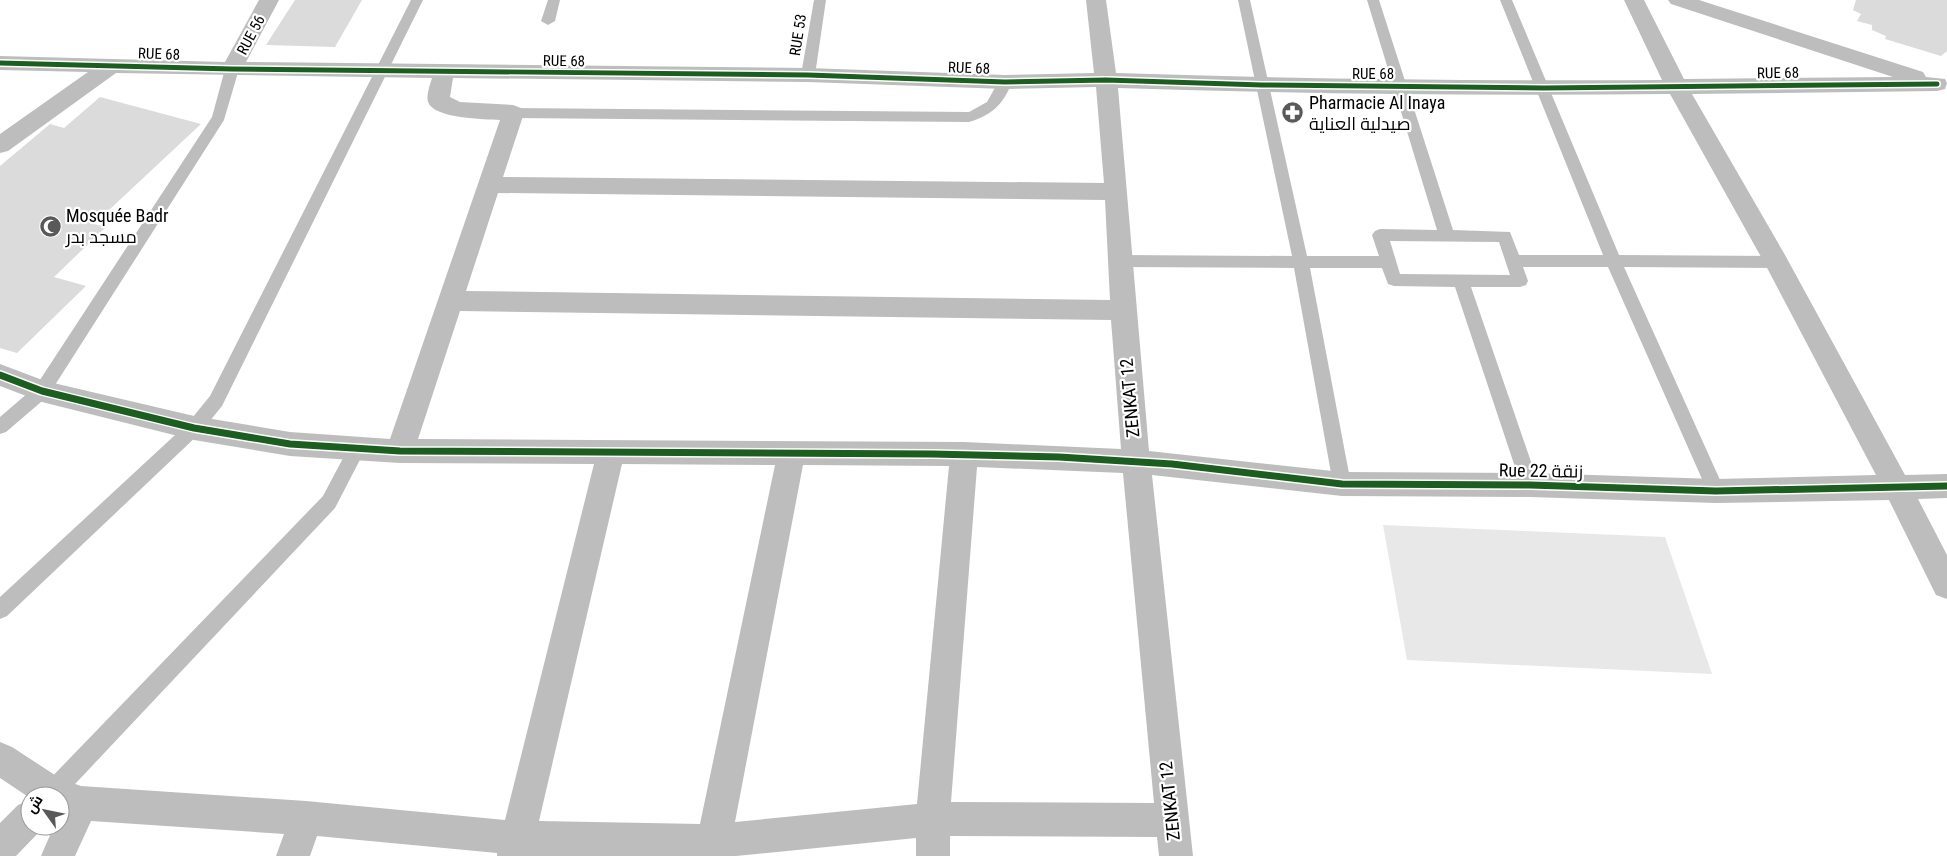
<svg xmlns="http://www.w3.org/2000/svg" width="1947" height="856" font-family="'Roboto Condensed',Cairo,sans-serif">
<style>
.green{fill:#e8e8e8}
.building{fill:#dbdbdb}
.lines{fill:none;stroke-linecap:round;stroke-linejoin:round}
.service{fill:#bdbdbd;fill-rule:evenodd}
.minor{fill:#bdbdbd;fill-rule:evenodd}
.cycleway-far1-casing{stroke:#fff;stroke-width:8}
.cycleway-casing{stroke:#fff;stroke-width:10}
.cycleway-far1{stroke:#1b5e20;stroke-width:5}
.cycleway{stroke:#1b5e20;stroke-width:7}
.labels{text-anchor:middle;stroke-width:4.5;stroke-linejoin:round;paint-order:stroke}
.far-street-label{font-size:15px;fill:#000;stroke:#fff}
.poi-label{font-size:18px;fill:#000;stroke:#fff;text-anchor:start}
.street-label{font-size:18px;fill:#000;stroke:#fff}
</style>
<rect width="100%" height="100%" fill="#fff"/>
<path class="green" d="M1383 525 1665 537 1712 674 1407 660Z"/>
<path class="building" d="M295 0H362L335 47 266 45Z
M1856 0H1947V51L1941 56 1885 39 1886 36 1872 30V25L1857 21 1861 14 1853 10Z
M100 97 201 124 94 224 106 227 54 277 86 286 17 353 0 348V166L50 124 64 128Z"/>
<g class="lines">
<path class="service" d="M411 0H423L222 406 200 433 7 616 0 619V597L188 423 210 396Z
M548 0H560L555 21 548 25 541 21Z
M814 0H826L815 75 813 78H803L801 75Z
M1238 0H1250L1307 256H1379L1372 235 1375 231 1380 229 1437 230 1367 0H1379L1453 230 1510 232 1519 255H1603L1500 0H1512L1619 255 1776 256 1782 258 1784 262 1782 266 1776 268 1624 267 1725 491 1722 497 1716 499 1710 497 1608 267H1523L1528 281 1526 285 1520 287H1471L1539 485 1536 491 1530 493 1524 491 1521 485 1455 287 1394 286 1388 284 1382 268H1310L1351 484 1348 490 1342 492 1336 490 1333 484 1294 268 1119 267 1113 265 1111 261 1113 257 1119 255 1292 256ZM1390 241 1499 242 1510 275 1400 274Z
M232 65 237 66 239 69 224 120 48 396 6 432 0 434V417L36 386 212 117 225 69 227 66Z
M1005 77 1010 79 1012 82C1003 105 992 115 969 122L513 118 508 116 506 113 508 110 513 108 969 112 987 102 1000 79Z
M356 442 362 445 365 450 335 508 60 800V796H43L41 793 44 785 323 496 350 445Z"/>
<path class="minor" d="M259 0H279L246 62 808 68 1005 75 1094 73 1086 0H1106L1116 73C1298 79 1480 81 1662 80L1624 0H1644L1684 79 1893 77 1671 4 1668 0H1699L1923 72 1926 77 1945 79 1947 83 1945 89 1937 91 1692 94 1785 255 1905 475 1947 474V498L1918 499 1947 555V599L1936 595 1889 500 1716 503 1530 497 1342 496 1152 475 1193 856H1159L1157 837 950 836V856H916V838L736 856H497V853L317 836 310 856H276L284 834 91 821 75 856H41L54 826H60V796H30V798L0 778V742L12 747 61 779 81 786 306 801 505 820 594 464 400 463 290 456 194 440 42 402 0 386V364L45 381 194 416 290 432 390 439 500 120C485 119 434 119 428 102 426 95 430 85 432 78L116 73 8 151 0 153V134L88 72 0 70V56L225 62ZM453 78 808 82 1005 89 1096 87 1104 183 503 177 524 113 521 108 513 105 460 102 450 97ZM1118 88C1302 94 1486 96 1670 94L1765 264 1876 475 1716 479 1530 473 1342 472 1149 451ZM498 193 1105 200 1110 300 466 291ZM460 311 1111 320 1121 449 964 442 418 439ZM622 464 775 465 700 824 539 821ZM803 465 949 466 917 804 735 822ZM977 467 1123 473 1154 803 951 802Z
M30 800V826H43L42 829 16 856H0V823L18 805Z"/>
<defs>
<path id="cycleway-far1" d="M0 63 232 69 808 75 1005 82 1106 80 1262 85 1544 88 1937 84"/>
<path id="cycleway" d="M0 375 42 391 194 428 290 444 400 451 932 454 1059 457 1172 464 1342 484 1530 485 1716 491 1947 486"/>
</defs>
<use href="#cycleway-far1" class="cycleway-far1-casing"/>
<use href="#cycleway" class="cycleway-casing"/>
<use href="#cycleway-far1" class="cycleway-far1"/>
<use href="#cycleway" class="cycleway"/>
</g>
<defs>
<symbol id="pharmacy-disc" viewBox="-11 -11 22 22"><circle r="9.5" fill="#595959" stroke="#fff"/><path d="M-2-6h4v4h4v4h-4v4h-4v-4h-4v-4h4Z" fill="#fff"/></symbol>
<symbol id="mosque-disc" viewBox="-11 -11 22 22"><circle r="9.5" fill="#595959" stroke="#fff"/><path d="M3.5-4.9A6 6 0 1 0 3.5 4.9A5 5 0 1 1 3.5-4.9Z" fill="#fff"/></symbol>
</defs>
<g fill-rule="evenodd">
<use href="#pharmacy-disc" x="1280" y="100" width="25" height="25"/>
<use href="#mosque-disc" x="38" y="214" width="25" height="25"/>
</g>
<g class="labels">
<g class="far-street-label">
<text transform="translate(251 35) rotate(-62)" y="5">RUE 56</text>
<text transform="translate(798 35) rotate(-81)" y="5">RUE 53</text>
<text transform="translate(159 54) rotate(2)" y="5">RUE 68</text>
<text transform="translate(564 61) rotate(1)" y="5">RUE 68</text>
<text transform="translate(969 68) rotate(2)" y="5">RUE 68</text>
<text transform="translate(1778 73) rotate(-1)" y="5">RUE 68</text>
<text x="1373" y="79">RUE 68</text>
</g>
<g class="poi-label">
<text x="1309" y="109">Pharmacie Al Inaya<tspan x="1309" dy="21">صيدلية العناية</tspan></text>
<text x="66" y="222">Mosquée Badr<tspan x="66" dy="21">مسجد بدر</tspan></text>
</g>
<g class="street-label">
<text transform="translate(1130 398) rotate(-95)" y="6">ZENKAT 12</text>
<text transform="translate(1541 471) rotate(1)" y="6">Rue 22 زنقة</text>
<text transform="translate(1170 801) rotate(-96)" y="6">ZENKAT 12</text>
</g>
</g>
<g transform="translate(45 811) rotate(303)"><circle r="24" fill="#ffffff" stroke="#999999"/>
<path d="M0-4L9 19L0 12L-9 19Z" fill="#595959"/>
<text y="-8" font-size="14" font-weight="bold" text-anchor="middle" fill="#000000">ش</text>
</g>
</svg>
